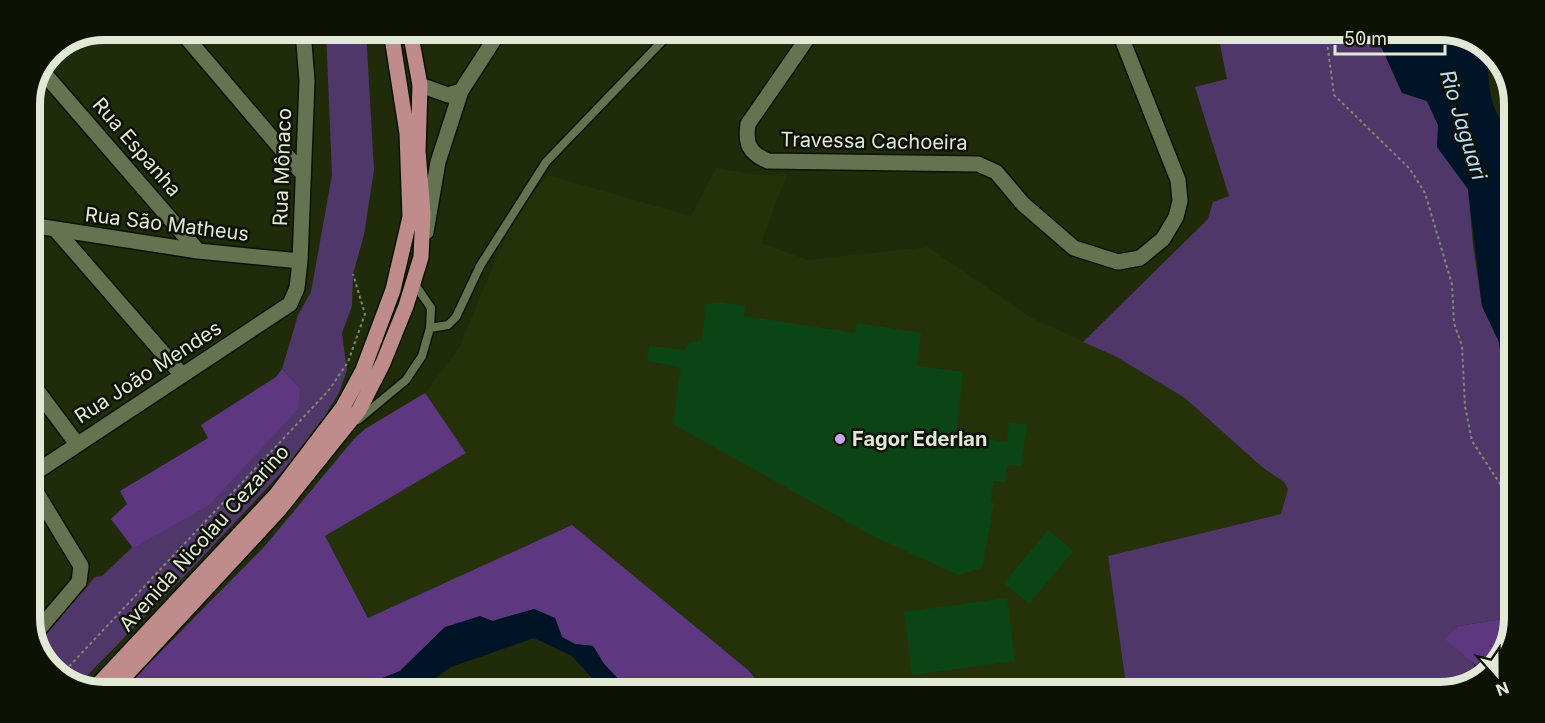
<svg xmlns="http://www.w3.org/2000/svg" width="1545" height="723" font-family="Inter,sans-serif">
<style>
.built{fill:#253209}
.green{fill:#50376a}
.forest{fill:#5d3881}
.water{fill:#001427}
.building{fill:#0c4515}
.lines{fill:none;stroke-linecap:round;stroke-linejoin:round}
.service-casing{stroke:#0a1300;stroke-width:11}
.minor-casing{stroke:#0a1300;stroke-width:18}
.primary-casing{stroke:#0a1300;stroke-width:18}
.path{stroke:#80896f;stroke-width:2;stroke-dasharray:3 3;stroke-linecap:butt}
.service{stroke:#657350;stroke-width:8}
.minor{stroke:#657350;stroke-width:15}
.primary{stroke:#bf8c8b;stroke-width:15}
.poi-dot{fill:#c8a6ef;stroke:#0d1205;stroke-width:2}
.labels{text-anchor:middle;stroke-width:5;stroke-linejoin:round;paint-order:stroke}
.street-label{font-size:20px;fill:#e1e9d6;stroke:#0d1205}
.poi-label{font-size:20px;font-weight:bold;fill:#e1e9d6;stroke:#0d1205;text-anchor:start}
.water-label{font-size:21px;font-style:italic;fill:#b5dafa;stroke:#0d1205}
.rim{fill:none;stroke:#e1e9d6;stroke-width:8}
</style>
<rect width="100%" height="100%" fill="#202b0a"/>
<path class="built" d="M716 168 757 175 787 174 761 243 808 260 928 247 1030 317 1115 356 1185 398 1262 467 1284 482 1288 489 1281 514 1108 556 1127 692 773 690 572 525 369 618 325 536 466 453 425 393 459 348 508 230 529 199 548 175 691 216Z"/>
<path class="green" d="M326 31H366L374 170 364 235 353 274 352 306 342 333 347 370 339 393 307 445 196 564 76 687 43 660 37 644 95 577 102 576 300 388 282 369 298 315 311 292 332 175Z
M425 31 459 32V33C449 46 435 43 425 31Z
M1218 35H1376L1402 92 1427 101 1438 125V148L1468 189 1473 245 1482 306 1499 342 1511 442 1509 618 1459 626 1480 681 1441 693 1127 692 1108 556 1281 514 1288 489 1284 482 1262 467 1185 398 1115 356 1083 342 1208 219 1213 202 1229 196 1195 87 1227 79Z"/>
<path class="forest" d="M282 369 300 388 298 409 209 505 133 548 111 519 127 504 120 491 208 438 201 425 276 377Z
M425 393 466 453 325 536 368 618 572 525 748 670 765 690H629L604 664 593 646 575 644 562 637 555 618 534 609 492 621 445 627 400 671 358 688 126 687 264 547 354 439 365 429Z
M1509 618V647L1480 681 1476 665 1445 639 1459 626Z"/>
<path class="water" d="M1376 35 1469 36 1486 50C1491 86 1485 98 1507 130L1515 128 1511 442 1499 342 1482 306 1468 189 1437 147 1438 125 1427 101 1402 93Z
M534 609 555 618 562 637 575 644 593 646 604 664 629 690 602 689 572 656 534 638 451 667 420 689 358 688 400 671 445 627 480 616 493 621Z"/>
<path class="building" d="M720 302 745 306 744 316 855 333 857 323 921 333 917 366 963 372 956 435 1007 442 1009 423 1027 424 1021 466 1008 465 1005 482 994 481 990 503H994L982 568 958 575 873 536 673 424 681 367 647 361 649 346 684 350 689 343 702 340 706 304Z
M1048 530 1073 551 1029 604 1004 583Z
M1007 598 1015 661 912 675 904 612Z"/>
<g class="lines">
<defs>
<path id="service" d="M430 328 448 325 456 317 480 266 546 162 671 32
M358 420 406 380 422 356 430 328 431 308 414 283"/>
<path id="minor" d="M180 30 301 172
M811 33 748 124C745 144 749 153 768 161L978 164 996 172 1023 204 1074 248 1118 262 1140 258 1163 239 1176 217 1180 201 1178 180 1120 34
M43 72 198 251
M420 85 448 95 461 91
M30 225 198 251 300 261
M56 230 182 375
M426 232 438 162 461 91 499 32
M30 381 77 444
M30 476 290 304 297 288 300 261 307 81 303 31
M30 482 81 566 79 582 34 635"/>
<path id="primary" d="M96 687 276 495 343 407 363 370 393 290 410 217 407 133 391 31
M115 687 278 511 359 410 383 363 406 306 421 257 423 213 418 151 420 85 410 31"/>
</defs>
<use href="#service" class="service-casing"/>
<use href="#minor" class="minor-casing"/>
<use href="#primary" class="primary-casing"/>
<path class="path" d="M1326 35 1334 95 1410 169 1425 193 1452 284 1454 323 1462 346 1465 406 1472 441 1506 493
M61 675 329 390 348 362 365 314 353 274"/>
<use href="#service" class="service"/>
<use href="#minor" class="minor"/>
<use href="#primary" class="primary"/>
</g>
<circle class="poi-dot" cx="840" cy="439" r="6"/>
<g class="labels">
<g class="street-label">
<text transform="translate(874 141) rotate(1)" y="7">Travessa Cachoeira</text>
<text transform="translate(137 147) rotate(49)" y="7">Rua Espanha</text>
<text transform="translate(282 167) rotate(-88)" y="7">Rua Mônaco</text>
<text transform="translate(167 224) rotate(7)" y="7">Rua São Matheus</text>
<text transform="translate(148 372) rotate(-33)" y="7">Rua João Mendes</text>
<text transform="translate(204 538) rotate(-48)" y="7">Avenida Nicolau Cezarino</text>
</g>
<g class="poi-label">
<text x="852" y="446">Fagor Ederlan</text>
</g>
<g class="water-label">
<text transform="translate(1463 125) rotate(73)" y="7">Rio Jaguari</text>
</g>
</g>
<path d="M0 0H1545V723H0ZM104 40H1440A64 64 0 0 1 1504 104V618A64 64 0 0 1 1440 682H104A64 64 0 0 1 40 618V104A64 64 0 0 1 104 40Z" fill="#0d1205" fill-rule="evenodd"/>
<path class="rim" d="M104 40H1440A64 64 0 0 1 1504 104V618A64 64 0 0 1 1440 682H104A64 64 0 0 1 40 618V104A64 64 0 0 1 104 40Z"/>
<g transform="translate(1497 675) rotate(159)" stroke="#0d1205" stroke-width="4.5" paint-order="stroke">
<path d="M0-4.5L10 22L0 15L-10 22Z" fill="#e1e9d6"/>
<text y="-9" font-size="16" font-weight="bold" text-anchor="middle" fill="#e1e9d6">N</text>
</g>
<path d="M1335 45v9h110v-9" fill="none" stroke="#e1e9d6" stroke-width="3"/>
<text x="1344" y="45" font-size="18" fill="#e1e9d6" stroke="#0d1205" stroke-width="4.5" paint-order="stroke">50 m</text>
</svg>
